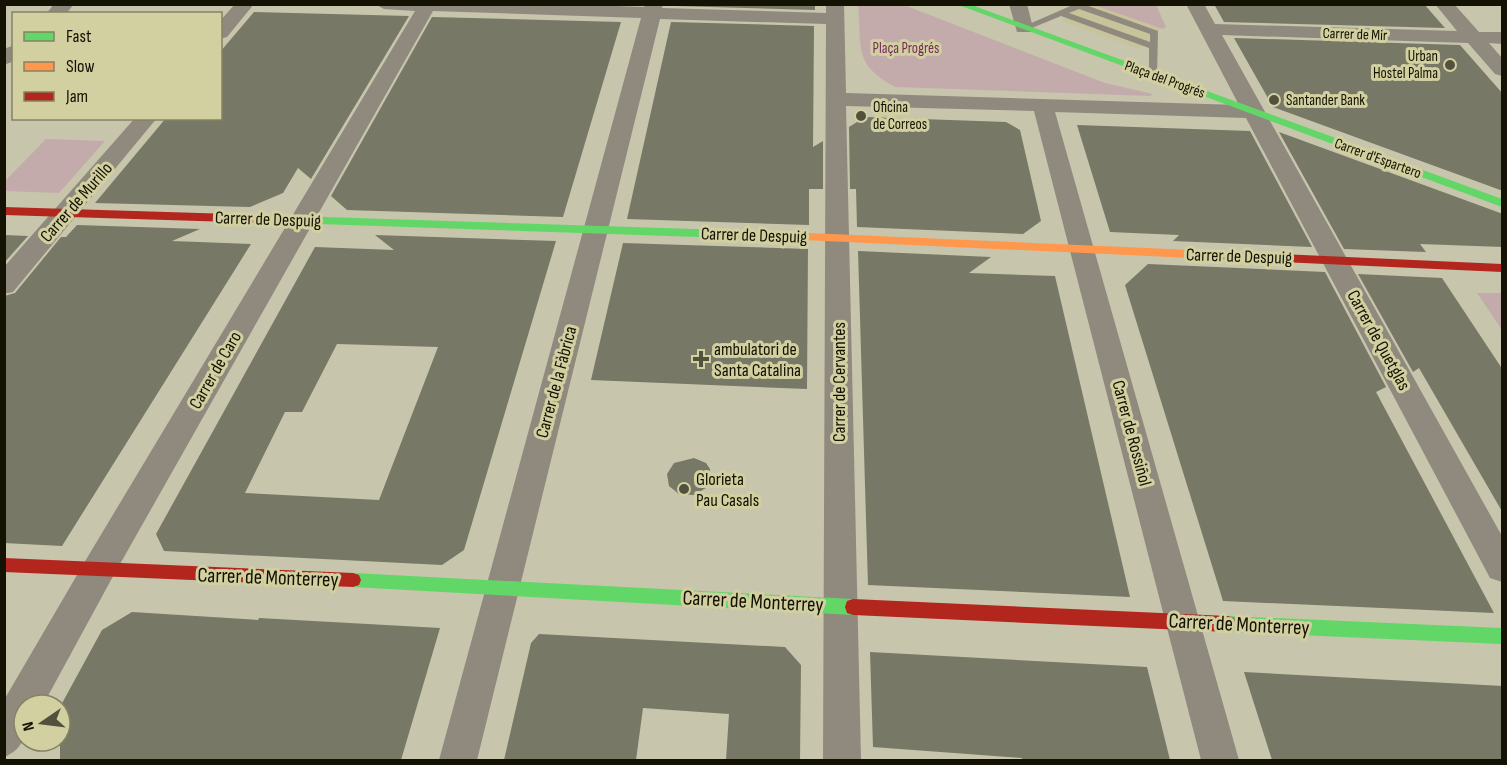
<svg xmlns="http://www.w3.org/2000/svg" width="1507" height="765" font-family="'Sofia Sans Condensed',sans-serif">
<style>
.built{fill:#c7c49c}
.green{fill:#c3abac}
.building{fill:#777966;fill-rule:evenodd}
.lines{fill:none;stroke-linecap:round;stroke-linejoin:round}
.lane{fill:#90897e;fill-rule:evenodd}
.street{fill:#90897e;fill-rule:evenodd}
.fast{fill:#63d668;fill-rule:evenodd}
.slow{fill:#ff974d;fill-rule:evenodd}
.jam{fill:#b3261e;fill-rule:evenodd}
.poi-dot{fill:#52513e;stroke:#d2cfa1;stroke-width:2}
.labels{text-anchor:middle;stroke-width:6;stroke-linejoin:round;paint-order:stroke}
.far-street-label{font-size:15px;fill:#131203;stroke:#d2cfa1}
.far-park-label{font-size:15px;fill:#762d5b;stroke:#d2cfa1}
.far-poi-label{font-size:15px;fill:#131203;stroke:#d2cfa1;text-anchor:start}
.street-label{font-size:18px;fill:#131203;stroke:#d2cfa1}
.poi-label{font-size:18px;fill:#131203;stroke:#d2cfa1;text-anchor:start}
.near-street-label{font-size:21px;fill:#131203;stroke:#d2cfa1}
</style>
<rect width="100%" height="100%" fill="#c7c5ac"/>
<path class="built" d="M1081 5H1094L1161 28 1139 49 1062 21Z"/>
<path class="green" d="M858 5H904L1105 83 1153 94 1150 96 895 87C853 64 862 48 858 5Z
M1094 5H1156L1166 27 1163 29Z
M46 139 105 141 59 193 5 191V181Z
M1477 293H1502V330Z"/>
<path class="building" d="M675 4H815V10L675 6Z
M1214 4H1424L1445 28 1224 22Z
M254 12 409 16 311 179 298 168 283 193 250 207 95 203 166 118H220V52Z
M432 17 621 22 563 217 347 210 331 196Z
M671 22 814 26 813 147 823 141V189H809V225L627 219Z
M1234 38 1460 45 1503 94V191L1273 107Z
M865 117 1006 122 1020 130 1041 221 1023 234 857 227 856 189H850L849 127Z
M1077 125 1250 131 1312 247 1173 241 1179 235 1110 232Z
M1279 132 1503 214V247L1420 244 1426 252 1344 249Z
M77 225 200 229 172 241 251 244 62 546 4 543V296L15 293 61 237H66Z
M4 235 28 236 4 263Z
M375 235 556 241 464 550 442 565 164 551 156 534 315 247 394 250ZM337 344 438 347 379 500 245 493 285 412H302Z
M623 243 808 249 807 389 591 380Z
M858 251 991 257 969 273 1055 276 1130 597 868 585Z
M1148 264 1325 272 1386 387 1376 392 1494 613 1223 601 1125 285Z
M1358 274 1442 278 1503 370V513L1419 368 1413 372Z
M694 458 706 463 710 469V482L706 488 694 495 679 494 669 486 667 474 674 463Z
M132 612 258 620 259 618 440 628 401 760H60V707L102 630Z
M539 634 785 647 801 665 800 760H726L729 714 643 708 636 760H504L531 643Z
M870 652 1147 667 1170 760H1022V758L873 747Z
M1244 672 1503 686V760H1272Z"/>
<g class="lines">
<path class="lane" d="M1075 4H1083L1158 31 1157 77 1149 75V48L1061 16 1027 30 1020 28ZM1079 9 1150 34V42L1069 13Z"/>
<path class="street" d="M54 4H74L66 14H46Z
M235 4H254L227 37 220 39V21Z
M375 4H566L644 7 645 4H663L662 8 826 13V4H844L846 93 1239 105 1186 4H1204L1215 24 1457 31 1435 4H1454L1479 32H1502V44L1489 43 1502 58V76L1495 74 1468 43 1222 35 1502 536V582L1490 578 1246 118 1055 112 1239 760H1201L1034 111 846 106 861 760H823L826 24 660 19 477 760H439L641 18 433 11 111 580 43 705H24C24 729 30 746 4 757V700L87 558 415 11 384 9Z
M1009 4H1027L1033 28 1031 32H1017Z
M14 45V61L4 65V49Z
M135 118H157L13 292 4 294V267Z"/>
<path class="fast" d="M956 4H969L1502 199V207Z
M264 215 786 232 792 236 786 240 260 222 258 219Z
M353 573 853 599 859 601 861 607 859 613 853 615 353 587 347 585 345 580 347 575Z
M1228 616 1502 628V644L1228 632 1222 630 1220 624 1222 618Z"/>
<path class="slow" d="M786 232 1192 250 1198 254 1192 258 782 239 780 236Z"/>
<path class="jam" d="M4 207 264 215 270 219 264 223 4 215Z
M1192 250 1502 264V272L1192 258 1186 254Z
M4 558 353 573 359 575 361 580 359 585 353 587 4 572Z
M853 599 1228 616 1234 618 1236 624 1234 630 1228 632 853 615 847 613 845 607 847 601Z"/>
</g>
<g class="poi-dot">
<circle cx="1450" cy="65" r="6"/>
<circle cx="1274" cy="100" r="6"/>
<circle cx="861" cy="116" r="6"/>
<path d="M698 350h6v6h6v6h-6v6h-6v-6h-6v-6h6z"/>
<circle cx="684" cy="489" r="6"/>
</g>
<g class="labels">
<g class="far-street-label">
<text transform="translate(1355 34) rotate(2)" y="5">Carrer de Mir</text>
<text transform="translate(1165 79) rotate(20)" y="5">Plaça del Progrés</text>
<text transform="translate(1378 158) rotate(20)" y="5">Carrer d'Espartero</text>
</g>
<g class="far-park-label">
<text x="906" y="53">Plaça Progrés</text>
</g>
<g class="far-poi-label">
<text x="1438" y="61" text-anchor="end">Urban<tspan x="1438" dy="17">Hostel Palma</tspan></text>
<text x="1286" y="105">Santander Bank</text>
<text x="873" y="112">Oficina<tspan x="873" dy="17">de Correos</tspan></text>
</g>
<g class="street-label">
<text transform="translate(76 202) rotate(-49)" y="6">Carrer de Murillo</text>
<text transform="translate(268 219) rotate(2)" y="6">Carrer de Despuig</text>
<text transform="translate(754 235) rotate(2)" y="6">Carrer de Despuig</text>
<text transform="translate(1239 256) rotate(2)" y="6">Carrer de Despuig</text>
<text transform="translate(1379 340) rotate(61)" y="6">Carrer de Quetglas</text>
<text transform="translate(215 370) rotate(-60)" y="6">Carrer de Caro</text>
<text transform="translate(556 382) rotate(-75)" y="6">Carrer de la Fàbrica</text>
<text transform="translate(839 382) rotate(-90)" y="6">Carrer de Cervantes</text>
<text transform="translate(1132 433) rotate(75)" y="6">Carrer de Rossiñol</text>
</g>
<g class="poi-label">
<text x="714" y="355">ambulatori de<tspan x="714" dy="21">Santa Catalina</tspan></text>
<text x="696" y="485">Glorieta<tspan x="696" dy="21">Pau Casals</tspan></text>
</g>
<g class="near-street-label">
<text transform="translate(268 577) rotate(2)" y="7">Carrer de Monterrey</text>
<text transform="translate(753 601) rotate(3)" y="7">Carrer de Monterrey</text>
<text transform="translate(1239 624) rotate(3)" y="7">Carrer de Monterrey</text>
</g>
</g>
<rect width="1507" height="765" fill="none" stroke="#131203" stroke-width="12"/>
<rect x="12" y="12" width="210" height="108" fill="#d2cfa1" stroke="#868362" stroke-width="1.5"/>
<rect x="24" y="32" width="30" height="9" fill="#63d668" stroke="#868362" stroke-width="1.5"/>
<text x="66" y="42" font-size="18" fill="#131203">Fast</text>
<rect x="24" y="62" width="30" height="9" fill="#ff974d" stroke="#868362" stroke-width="1.5"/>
<text x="66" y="72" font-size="18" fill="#131203">Slow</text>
<rect x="24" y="92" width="30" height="9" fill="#b3261e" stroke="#868362" stroke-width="1.5"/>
<text x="66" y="102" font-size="18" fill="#131203">Jam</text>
<g transform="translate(42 723) rotate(256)"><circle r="28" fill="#d2cfa1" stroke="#868362" stroke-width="1.5"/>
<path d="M0-4.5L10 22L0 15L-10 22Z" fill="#52513e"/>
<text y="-9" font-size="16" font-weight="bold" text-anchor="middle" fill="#131203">N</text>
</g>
</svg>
